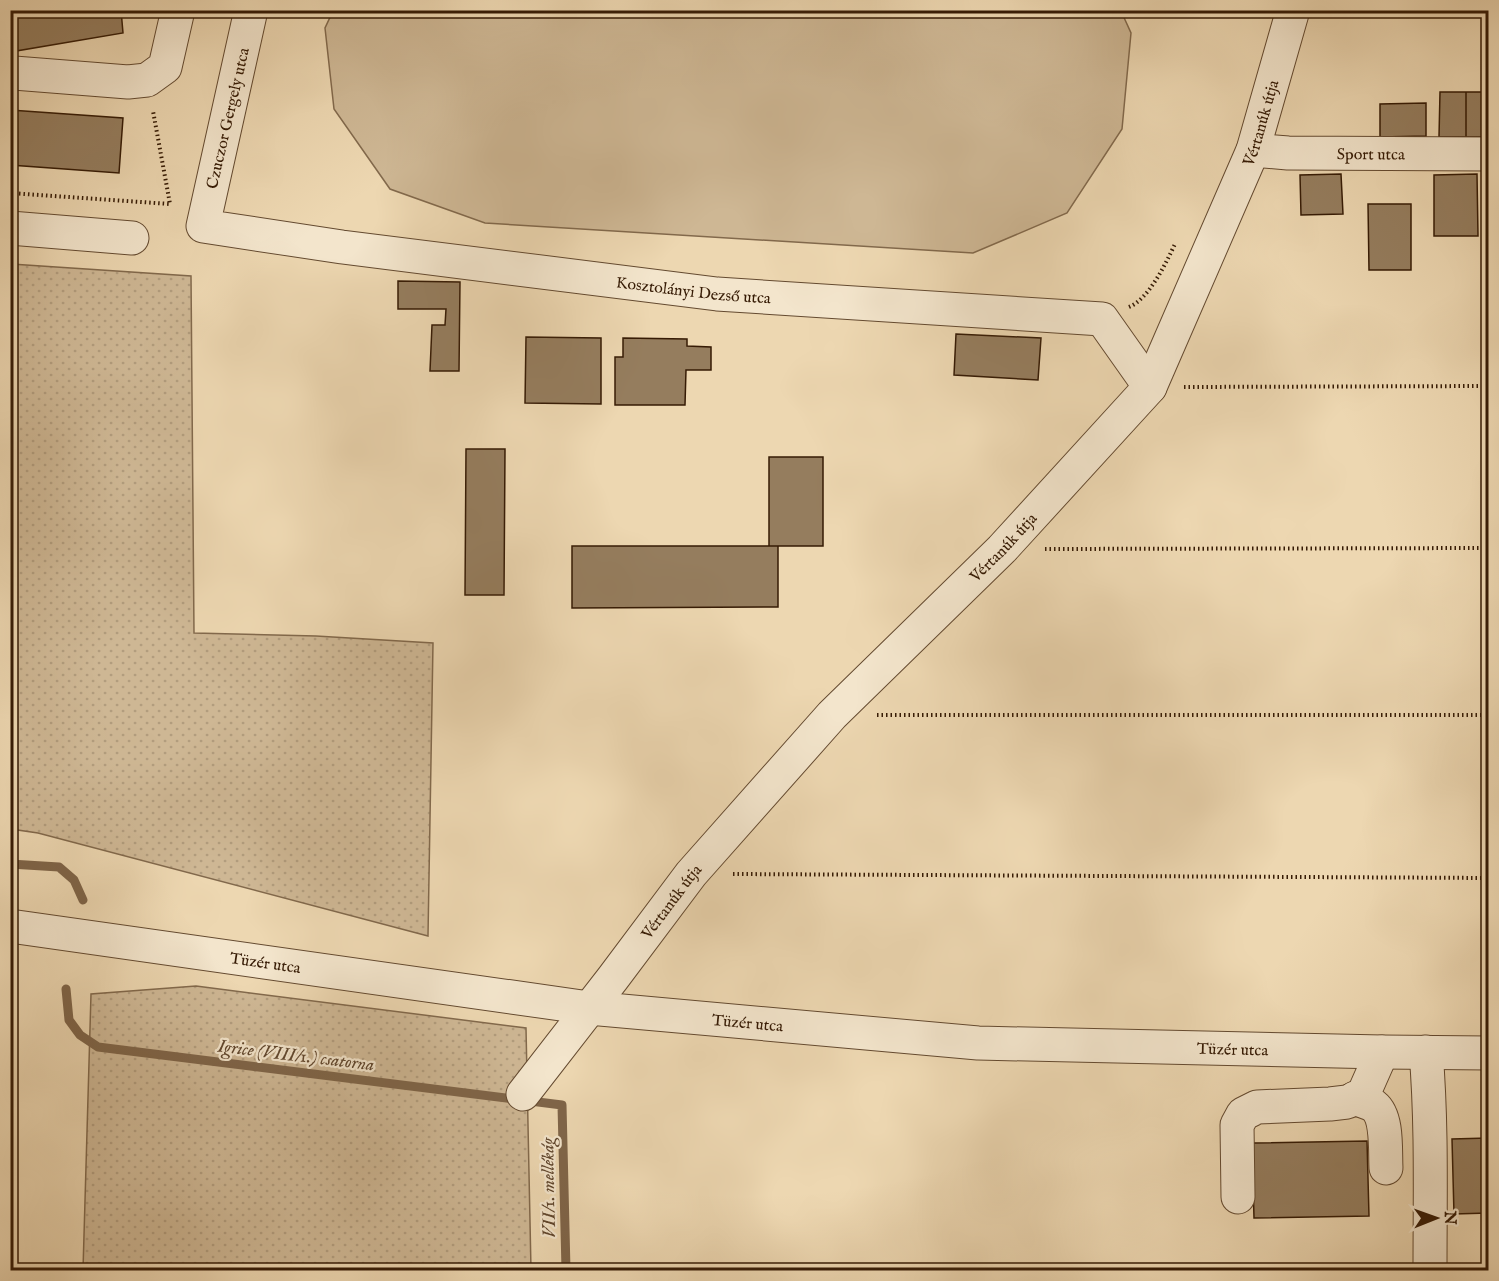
<svg xmlns="http://www.w3.org/2000/svg" width="1499" height="1281" font-family="'IM FELL English',serif">
<style>
.grass{fill:url(#grass-dots);stroke:#82694c;stroke-width:1.5}
.pitch{fill:#ceb794;stroke:#82694c;stroke-width:1.5}
.lines{fill:none;stroke-linecap:round;stroke-linejoin:round}
.stream{stroke:#7f6549;stroke-width:9}
.building{fill:#957d5e;stroke:#361b05;stroke-width:1.5}
.minor-casing{stroke:#644a30;stroke-width:35}
.path{stroke:#361b05;stroke-width:4;stroke-dasharray:1.5 3;stroke-linecap:butt}
.minor{stroke:#f3e5cc;stroke-width:33}
.labels{text-anchor:middle;stroke-width:4.5;stroke-linejoin:round;paint-order:stroke}
.street-label{font-size:16px;fill:#361b05;stroke:#f3e5cc}
.water-label{font-size:18px;font-style:italic;fill:#60462d;stroke:#f3e5cc}
</style>
<defs>
<pattern id="grass-dots" width="8" height="8" patternUnits="userSpaceOnUse" patternTransform="scale(1.5)"><rect width="8" height="8" fill="#ceb794"/><path d="M2 2h.1M6 6h.1" fill="none" stroke="#b29d7e" stroke-width="1.8" stroke-linecap="round"/></pattern>
</defs>
<rect width="100%" height="100%" fill="#edd7b1"/>
<filter id="stains"><feTurbulence type="fractalNoise" baseFrequency=".00333" numOctaves="4"/><feColorMatrix values="0 0 0 0 .2 0 0 0 0 .09 0 0 0 0 .02 0 0 0 .5 -.17"/></filter>
<radialGradient id="worn" r=".72"><stop offset=".6" stop-color="#630" stop-opacity="0"/><stop offset="1" stop-color="#630" stop-opacity=".3"/></radialGradient>
<path class="grass" d="M11 264 191 276 194 633 316 636 433 643 428 936 38 833 11 829Z
M196 986 526 1028 531 1270H83L91 994Z"/>
<path class="pitch" d="M333 11H1121L1131 33 1122 129 1067 213 973 253 485 223 390 189 334 109 325 28Z"/>
<g class="lines">
<path class="stream" d="M10 864 59 867 74 880 83 900
M66 989 69 1020 80 1035 98 1047 562 1105 566 1270"/>
</g>
<path class="building" d="M10 10H121L123 33 10 52Z
M1440 92H1466V137H1439Z
M1466 92H1488V137H1466Z
M1426 103V136L1380 137V104Z
M10 110 123 118 119 173 10 165Z
M1486 172H1488V234H1486Z
M1341 174 1343 214 1301 215 1300 175Z
M1477 174 1478 236H1434V175Z
M1368 204H1411V270H1369Z
M398 281 460 282 459 371H430L432 325H445L446 309H398Z
M956 334 1041 338 1038 380 954 375Z
M526 337 601 338V404L525 403Z
M623 338 687 339V346L711 347V370H686L685 405H615V357H623Z
M466 449H505L504 595H465Z
M769 457H823V546H769Z
M572 546H778V607L572 608Z
M1488 1138V1213L1454 1214 1452 1139Z
M1367 1141 1369 1216 1254 1218 1252 1143Z"/>
<g class="lines">
<defs>
<g id="minor">
<path id="s1" d="M251 10 203 226 342 247 717 294 1102 319 1150 387"/>
<path d="M14 73 128 82 147 80 165 67 178 10"/>
<path id="s2" d="M1253 150 1288 153 1488 154"/>
<path d="M10 228 132 238"/>
<path id="s3" d="M10 926 589 1008 978 1043 1382 1052 1488 1053"/>
<path d="M1426 1052C1432 1125 1430 1198 1430 1270"/>
<path id="s4" d="M523 1094 613 978 691 874 832 715 1002 549 1150 387 1253 150 1293 10"/>
<path d="M1355 1098C1361 1101 1369 1103 1374 1106 1388 1117 1385 1151 1386 1168"/>
<path d="M1238 1197 1237 1125 1243 1114 1257 1107 1330 1104 1347 1102 1363 1095 1382 1052"/>
</g>
</defs>
<use href="#minor" class="minor-casing"/>
<path class="path" d="M10 193 170 204 153 111
M1129 307C1149 299 1166 263 1175 244
M1184 387 1488 386
M1045 549 1488 548
M877 715H1488
M733 874 1488 878"/>
<use href="#minor" class="minor"/>
</g>
<g class="labels">
<g class="street-label">
<text transform="translate(227 118) rotate(-77)" y="6">Czuczor Gergely utca</text>
<text dy="6" stroke="none"><textPath href="#s4" startOffset="1233">Vértanúk útja</textPath></text>
<text dy="6" stroke="none"><textPath href="#s2" startOffset="118">Sport utca</textPath></text>
<text dy="6" stroke="none"><textPath href="#s1" startOffset="716">Kosztolányi Dezső utca</textPath></text>
<text dy="6" stroke="none"><textPath href="#s4" startOffset="729">Vértanúk útja</textPath></text>
<text dy="6" stroke="none"><textPath href="#s4" startOffset="243">Vértanúk útja</textPath></text>
<text dy="6" stroke="none"><textPath href="#s3" startOffset="258">Tüzér utca</textPath></text>
<text dy="6" stroke="none"><textPath href="#s3" startOffset="744">Tüzér utca</textPath></text>
<text dy="6" stroke="none"><textPath href="#s3" startOffset="1230">Tüzér utca</textPath></text>
</g>
<g class="water-label">
<text transform="translate(296 1055) rotate(7)" y="6">Igrice (VIII/1.) csatorna</text>
<text transform="translate(548 1188) rotate(-91)" y="6">VII/1. mellékág</text>
</g>
</g>
<rect width="1499" height="1281" fill="none" stroke="#edd7b1" stroke-width="36"/>
<rect x="12" y="12" width="1475" height="1257" fill="none" stroke="#361b05" stroke-width="3"/>
<rect x="18" y="18" width="1463" height="1245" fill="none" stroke="#361b05" stroke-width="1.5"/>
<g transform="translate(1436 1218) rotate(89)" stroke="#f3e5cc" stroke-width="4.5" paint-order="stroke">
<path d="M0-4.5L10 22L0 15L-10 22Z" fill="#361b05"/>
<text y="-9" font-size="16" font-weight="bold" text-anchor="middle" fill="#361b05">N</text>
</g>
<rect width="100%" height="100%" filter="url(#stains)"/>
<rect width="100%" height="100%" fill="url(#worn)"/>
</svg>
